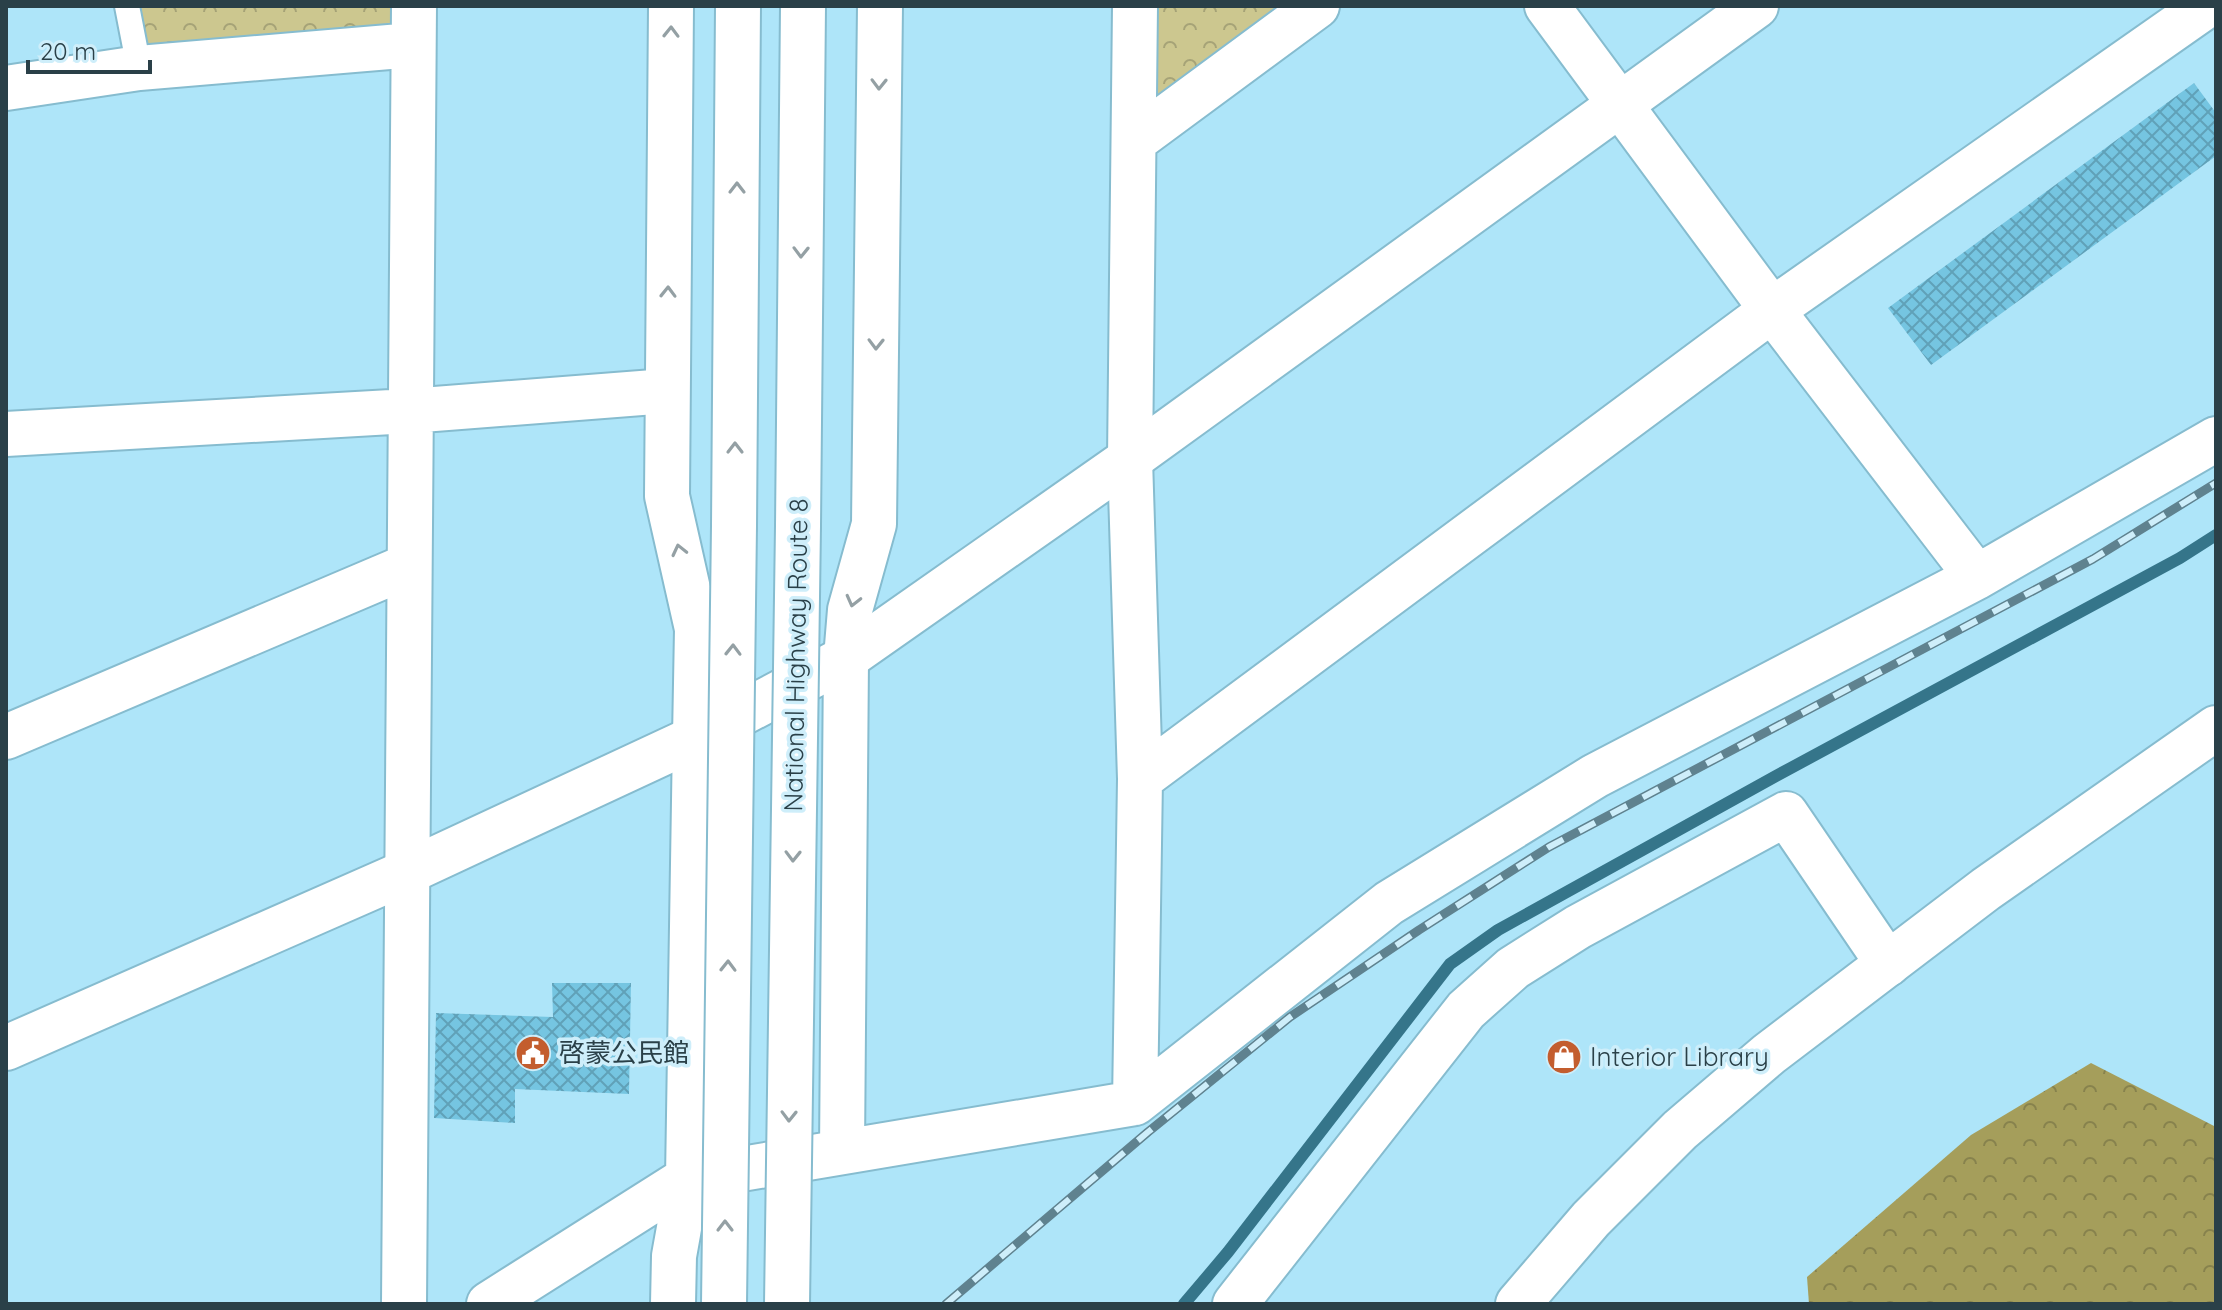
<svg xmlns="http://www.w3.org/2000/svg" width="2222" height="1310" font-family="Quicksand,'Noto Sans JP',sans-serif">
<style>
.forest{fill:url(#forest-crowns)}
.park{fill:url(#park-crowns)}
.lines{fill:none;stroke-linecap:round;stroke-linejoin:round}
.stream{stroke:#35758a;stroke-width:12}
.building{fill:url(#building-cross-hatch)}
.lane-casing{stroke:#86bccf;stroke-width:28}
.street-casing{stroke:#86bccf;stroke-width:48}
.secondary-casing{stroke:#86bccf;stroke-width:48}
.highway-casing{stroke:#86bccf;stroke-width:48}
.lane{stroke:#fff;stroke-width:24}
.street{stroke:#fff;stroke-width:44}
.secondary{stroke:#fff;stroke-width:44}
.highway{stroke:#fff;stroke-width:44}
.rail-casing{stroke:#5f828f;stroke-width:9}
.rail{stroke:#ceeefa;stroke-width:6;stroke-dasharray:18;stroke-linecap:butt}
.highway-bridge-casing{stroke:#86bccf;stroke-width:48;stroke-linecap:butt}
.highway-bridge{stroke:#fff;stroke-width:44}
.oneway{stroke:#94a0a4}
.labels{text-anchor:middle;stroke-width:7;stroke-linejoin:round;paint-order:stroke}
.street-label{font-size:26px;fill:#2a4048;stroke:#ceeefa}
.poi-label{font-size:26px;fill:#2a4048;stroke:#ceeefa;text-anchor:start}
</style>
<defs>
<pattern id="forest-crowns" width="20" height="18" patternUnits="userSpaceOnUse" patternTransform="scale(2)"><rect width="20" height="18" fill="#a59e5b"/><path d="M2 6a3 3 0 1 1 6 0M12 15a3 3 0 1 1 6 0" fill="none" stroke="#87824d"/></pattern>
<pattern id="park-crowns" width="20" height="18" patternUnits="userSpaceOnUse" patternTransform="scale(2)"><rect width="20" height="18" fill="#ccc78f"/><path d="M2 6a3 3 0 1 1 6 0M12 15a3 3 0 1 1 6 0" fill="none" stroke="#a6a377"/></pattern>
<pattern id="building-cross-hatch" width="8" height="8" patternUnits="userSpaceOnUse" patternTransform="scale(2)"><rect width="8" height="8" fill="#75c5e1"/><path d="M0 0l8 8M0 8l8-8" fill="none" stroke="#60a1b8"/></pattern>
</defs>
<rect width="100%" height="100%" fill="#aee5f9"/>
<path class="forest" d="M2091 1063 2216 1127V1304H1809L1807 1277 1971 1135Z"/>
<path class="park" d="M129 6H413V45L139 68Z
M1135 6H1317L1134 141Z"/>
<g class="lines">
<path class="stream" d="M1184 1304 1228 1252 1450 964 1498 930 1776 776 2180 558 2216 535"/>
</g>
<path class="building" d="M2194 83 2216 113V156L1931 365 1888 308Z
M552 983H631L629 1094 515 1089V1123L434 1118 436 1013 553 1017Z"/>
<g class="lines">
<defs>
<path id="lane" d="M127 6 139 68"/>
<path id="street" d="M1135 6 1130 459 1140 779 1135 1103
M1547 6 1772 310 1977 577
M6 88 139 68 413 45
M1134 141 1317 6
M6 434 409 411 667 391
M6 737 408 566
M1140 779 1772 310 2206 6
M842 1151 846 658
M404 1304 414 6
M489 1304 688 1178 1135 1103 1389 903 1595 776 1977 577 2216 439
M673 1304 674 1256 688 1178 695 738
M1235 1304 1466 1010 1513 968 1578 927 1786 814 1888 964"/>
<path id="secondary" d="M6 1048 407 872 695 738 846 658 1130 459 1756 6
M1518 1304 1591 1219 1680 1130 1769 1054 1986 889 2216 728"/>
<path id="highway" d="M671 6 667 496 697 629 695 738
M734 526 738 6
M798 526 803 6
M846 658 850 610 874 524 880 6"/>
</defs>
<use href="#lane" class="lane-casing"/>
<use href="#street" class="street-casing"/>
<use href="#secondary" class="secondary-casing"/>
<use href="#highway" class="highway-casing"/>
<use href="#lane" class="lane"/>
<use href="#street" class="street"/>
<use href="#secondary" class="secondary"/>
<use href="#highway" class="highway"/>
<defs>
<path id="rail" d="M946 1304 1148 1132 1290 1017 1419 930 1549 847 2093 559 2216 483"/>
</defs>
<use href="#rail" class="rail-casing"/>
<use href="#rail" class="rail"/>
<defs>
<path id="highway-bridge" d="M724 1304 734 526
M787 1304 798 526"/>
</defs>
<use href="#highway-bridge" class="highway-bridge-casing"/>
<use href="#highway-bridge" class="highway-bridge"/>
</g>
<defs><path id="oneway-chevron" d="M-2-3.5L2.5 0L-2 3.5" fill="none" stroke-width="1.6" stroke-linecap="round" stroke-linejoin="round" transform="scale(2)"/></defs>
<g class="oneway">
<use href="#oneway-chevron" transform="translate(671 32) rotate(-89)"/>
<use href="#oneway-chevron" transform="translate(879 84) rotate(91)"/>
<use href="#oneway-chevron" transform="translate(737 188) rotate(-90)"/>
<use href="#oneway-chevron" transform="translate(801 252) rotate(91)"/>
<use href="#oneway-chevron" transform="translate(668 292) rotate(-89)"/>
<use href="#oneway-chevron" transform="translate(876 344) rotate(91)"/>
<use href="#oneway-chevron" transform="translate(735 448) rotate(-90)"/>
<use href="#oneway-chevron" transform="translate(679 550) rotate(-103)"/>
<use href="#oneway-chevron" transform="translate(853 601) rotate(104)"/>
<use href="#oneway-chevron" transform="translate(733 650) rotate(-89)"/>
<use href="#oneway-chevron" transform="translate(793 856) rotate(91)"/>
<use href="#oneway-chevron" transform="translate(728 966) rotate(-89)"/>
<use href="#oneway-chevron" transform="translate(789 1116) rotate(91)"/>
<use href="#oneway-chevron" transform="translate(725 1226) rotate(-90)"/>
</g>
<defs>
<symbol id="civic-disc" viewBox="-11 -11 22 22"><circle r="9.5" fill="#c35d2e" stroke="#ceeefa"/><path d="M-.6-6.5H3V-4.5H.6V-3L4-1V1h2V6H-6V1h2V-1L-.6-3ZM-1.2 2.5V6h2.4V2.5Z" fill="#fff"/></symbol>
<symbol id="shop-disc" viewBox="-11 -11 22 22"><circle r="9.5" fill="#c35d2e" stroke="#ceeefa"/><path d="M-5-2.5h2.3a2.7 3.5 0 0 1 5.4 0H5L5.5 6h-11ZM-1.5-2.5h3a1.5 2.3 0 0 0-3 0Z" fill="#fff"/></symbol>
</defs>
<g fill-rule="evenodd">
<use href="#civic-disc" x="513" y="1033" width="40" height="40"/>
<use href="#shop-disc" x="1544" y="1037" width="40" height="40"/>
</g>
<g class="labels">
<g class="street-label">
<text transform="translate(796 655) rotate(-89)" y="9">National Highway Route 8</text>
</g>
<g class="poi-label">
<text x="559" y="1062">啓蒙公民館</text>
<text x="1590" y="1066">Interior Library</text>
</g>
</g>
<rect width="2222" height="1310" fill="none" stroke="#2a4048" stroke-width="16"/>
<path d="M28 60v12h122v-12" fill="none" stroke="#2a4048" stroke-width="4"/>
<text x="40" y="60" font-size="24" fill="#2a4048" stroke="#ceeefa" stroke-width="6" paint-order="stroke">20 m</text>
</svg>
